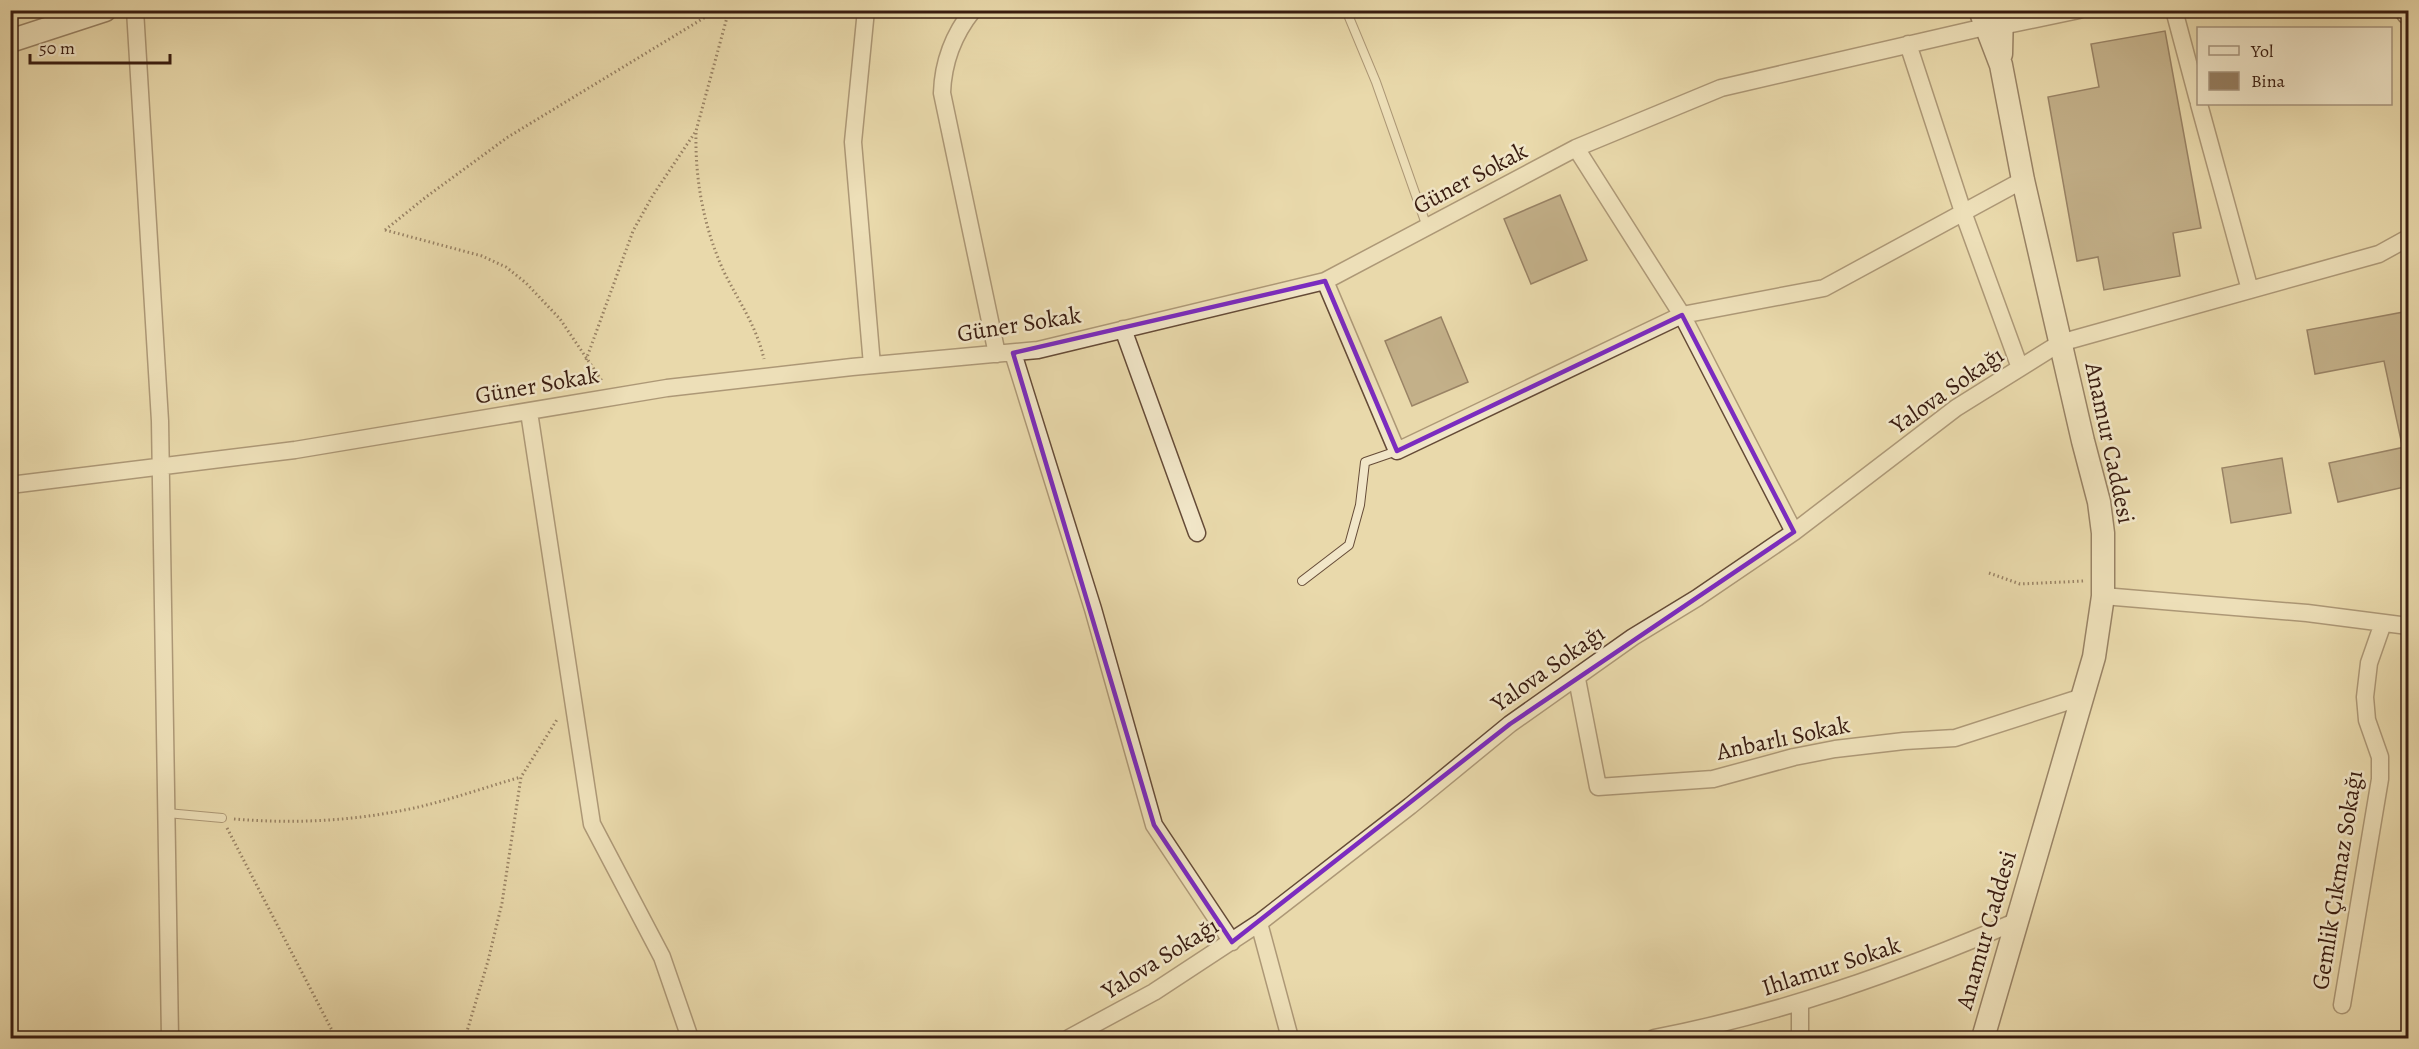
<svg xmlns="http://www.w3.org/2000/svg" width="2419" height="1049" font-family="Alegreya,serif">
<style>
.building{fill:#957e61;stroke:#391c10;stroke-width:1.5}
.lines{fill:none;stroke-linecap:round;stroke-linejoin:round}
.lane-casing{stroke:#654b37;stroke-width:10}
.street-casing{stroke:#654b37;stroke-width:19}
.secondary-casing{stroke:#391c10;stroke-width:25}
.path{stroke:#391c10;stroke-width:3;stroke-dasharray:1.5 3;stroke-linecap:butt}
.lane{stroke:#f1e6c8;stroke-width:8}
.street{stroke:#f1e6c8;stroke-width:16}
.secondary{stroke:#f1e6c8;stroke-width:22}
.marked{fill:none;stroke:#7b2cbf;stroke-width:4.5;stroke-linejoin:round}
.labels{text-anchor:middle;stroke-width:5;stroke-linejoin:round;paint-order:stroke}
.street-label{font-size:24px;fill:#391c10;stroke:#f1e6c8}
</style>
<rect width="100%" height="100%" fill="#e9d9ab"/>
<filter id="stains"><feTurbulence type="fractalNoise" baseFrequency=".00333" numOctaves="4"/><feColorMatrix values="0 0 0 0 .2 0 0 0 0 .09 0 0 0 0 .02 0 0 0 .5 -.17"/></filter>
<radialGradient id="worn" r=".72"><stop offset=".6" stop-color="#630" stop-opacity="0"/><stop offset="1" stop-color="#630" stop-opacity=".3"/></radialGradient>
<path class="building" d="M2165 31 2201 228 2173 233 2180 276 2104 290 2098 257 2077 261 2048 97 2099 87 2091 44Z
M1560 195 1587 260 1531 284 1504 219Z
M2409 311V444L2402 445 2384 361 2315 374 2307 330Z
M1441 317 1468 382 1412 406 1385 341Z
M2405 447 2409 462V486L2338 502 2329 463Z
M2282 458 2291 513 2231 523 2222 468Z"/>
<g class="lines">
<defs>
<path id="lane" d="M1346 10 1376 82 1427 227
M1302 581 1349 545 1360 505 1365 462 1397 451
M167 813 222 818"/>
<path id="street" d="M135 10 160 421 170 1038
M866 10 853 142 872 365
M973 10C953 35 943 62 942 93L997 354
M2174 10 2198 100
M2002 26 2079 10
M1908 44 1963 212 2020 368
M2199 104 2250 290
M1576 148 1682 315 1794 532
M1325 281 1397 451 1682 315 1824 288 2023 180
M1123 329 1197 533
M1013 353 1093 609 1154 825 1232 942
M529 412 592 824 662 957 690 1038
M10 485 295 450 667 388 852 367 1038 350 1325 281 1576 148 1721 88 1985 27
M2103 596 2307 613 2408 626
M1577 679 1598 787 1713 779 1794 757 1835 749 1904 741 1955 738 2082 697
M1259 923 1290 1038
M1800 1003V1038
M2342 1005 2380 779V757L2367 720 2365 697 2369 663 2383 623
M1069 1038 1154 992 1259 923 1410 806 1510 724 1633 637 1697 598 1794 532 1956 408 2060 343 2379 254 2408 238
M1654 1038C1780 1014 1899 972 2017 921"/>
<path id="secondary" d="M1980 10 2001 65 2023 180 2083 441 2099 502 2103 533V596L2094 657 1983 1038
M2406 10 2408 13
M10 41 105 10
M2001 54 2002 10"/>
</defs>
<use href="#lane" class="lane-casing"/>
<use href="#street" class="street-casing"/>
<use href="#secondary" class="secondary-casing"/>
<path class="path" d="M696 133C695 181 704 228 724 272 739 302 756 325 764 359
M385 230 426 197 508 137 717 10
M385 230 482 256 506 267 526 283 560 319 602 381
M586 360 633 231 653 195 696 131 729 10
M1989 573 2020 584 2084 581
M234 819C295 824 355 821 414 808 450 800 486 787 521 777
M227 828 336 1038
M465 1038 488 961 502 903 521 777 558 718"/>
<use href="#lane" class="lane"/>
<use href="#street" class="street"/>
<use href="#secondary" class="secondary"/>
</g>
<path d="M0 0H2419V1049H0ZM1325 281 1397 451 1682 315 1794 532 1510 724 1232 942 1154 825 1013 353Z" fill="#e9d9ab" fill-opacity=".55" fill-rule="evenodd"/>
<path class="marked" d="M1325 281 1397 451 1682 315 1794 532 1510 724 1232 942 1154 825 1013 353Z"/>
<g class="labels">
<g class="street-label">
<text transform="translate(1470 178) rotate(-28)" y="8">Güner Sokak</text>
<text transform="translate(1019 324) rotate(-9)" y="8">Güner Sokak</text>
<text transform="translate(537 385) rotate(-10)" y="8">Güner Sokak</text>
<text transform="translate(1947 390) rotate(-35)" y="8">Yalova Sokağı</text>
<text transform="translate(2110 443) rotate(78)" y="8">Anamur Caddesi</text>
<text transform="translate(1548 668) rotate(-35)" y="8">Yalova Sokağı</text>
<text transform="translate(1783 738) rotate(-12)" y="8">Anbarlı Sokak</text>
<text transform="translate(2337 880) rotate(-81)" y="8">Gemlik Çıkmaz Sokağı</text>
<text transform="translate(1986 930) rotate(-74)" y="8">Anamur Caddesi</text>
<text transform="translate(1160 958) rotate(-32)" y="8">Yalova Sokağı</text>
<text transform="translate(1831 966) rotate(-18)" y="8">Ihlamur Sokak</text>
</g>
</g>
<rect width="2419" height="1049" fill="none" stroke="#e9d9ab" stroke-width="36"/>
<rect x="12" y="12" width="2395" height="1025" fill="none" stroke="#391c10" stroke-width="3"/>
<rect x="18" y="18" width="2383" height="1013" fill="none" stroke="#391c10" stroke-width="1.5"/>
<rect x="2197" y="27" width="195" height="78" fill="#f1e6c8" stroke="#a7957e" stroke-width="1.5"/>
<rect x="2209" y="46" width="30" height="9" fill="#f1e6c8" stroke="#a7957e" stroke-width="1.5"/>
<text x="2251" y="57" font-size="18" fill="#391c10">Yol</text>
<rect x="2209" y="72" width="30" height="18" fill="#957e61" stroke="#a7957e" stroke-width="1.5"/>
<text x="2251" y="87" font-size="18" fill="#391c10">Bina</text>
<path d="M30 54v9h140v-9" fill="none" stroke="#391c10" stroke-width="3"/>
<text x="39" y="54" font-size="18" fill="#391c10" stroke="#f1e6c8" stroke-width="4.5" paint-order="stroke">50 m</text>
<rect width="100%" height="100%" filter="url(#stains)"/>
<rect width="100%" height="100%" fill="url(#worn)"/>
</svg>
